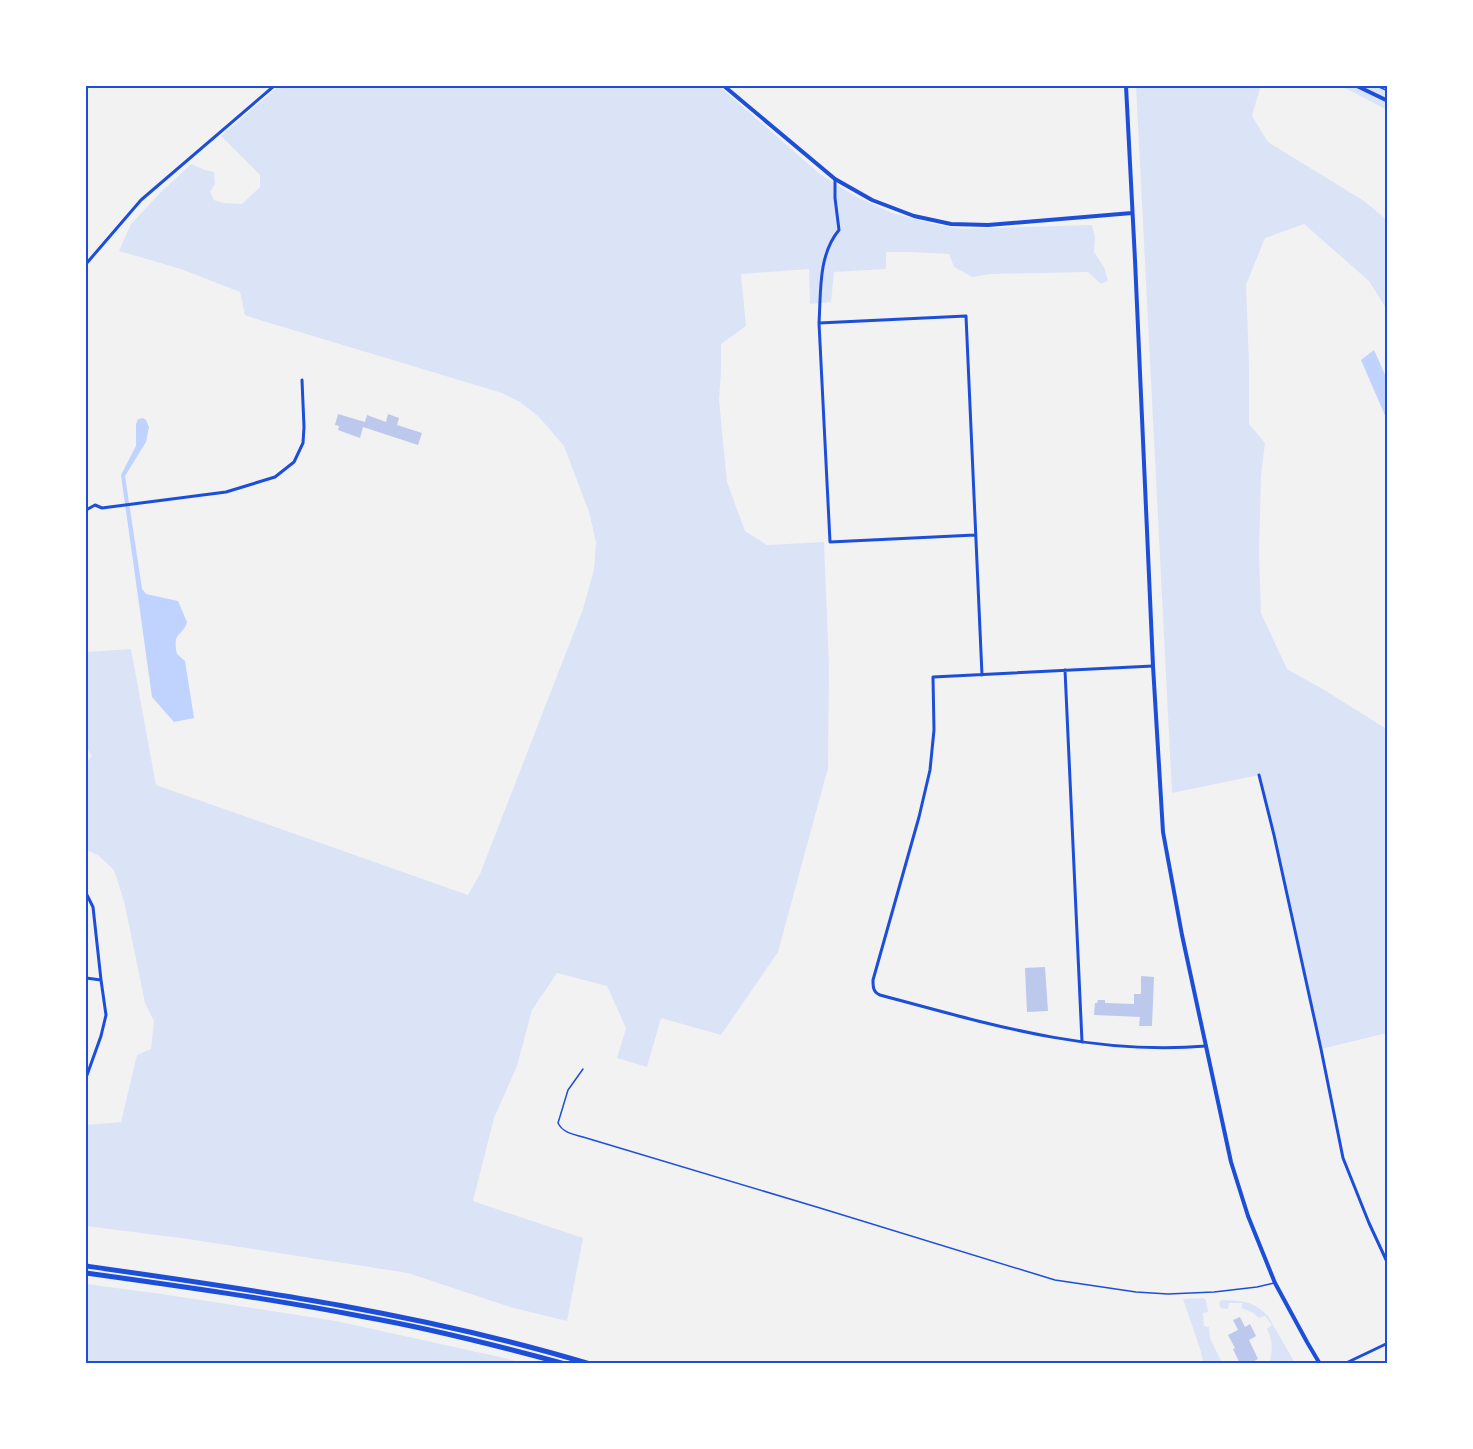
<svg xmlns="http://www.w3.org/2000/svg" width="1473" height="1449" font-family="'Roboto Condensed',sans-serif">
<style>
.green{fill:#dbe4f7}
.water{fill:#bfd3fe}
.building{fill:#bdc9ec}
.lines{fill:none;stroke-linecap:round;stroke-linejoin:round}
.path{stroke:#1d4ed8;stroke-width:1.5}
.service{stroke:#1d4ed8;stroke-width:1.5}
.minor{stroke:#1d4ed8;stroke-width:3}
.tertiary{stroke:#1d4ed8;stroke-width:4}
.trunk{stroke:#1d4ed8;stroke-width:5}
.neatline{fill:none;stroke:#1d4ed8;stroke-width:2}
</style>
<rect width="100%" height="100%" fill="#f2f2f2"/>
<path class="green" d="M279 86H719L820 174 855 196 892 213 938 225 963 229 1092 225 1095 237 1094 252 1104 267 1108 281 1101 284 1088 272 990 274 972 277 954 267 949 254 911 252H886V269L834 272 831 302 810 304 809 269 741 274 746 326 721 344V373L719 400 727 482 745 531 767 545 824 542 829 666 828 768 778 952 721 1035 661 1018 647 1067 617 1058 626 1028 607 986 557 973 532 1010 517 1066 494 1118 473 1201 583 1238 567 1321 510 1307 408 1273 188 1239 86 1226V1125L121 1122 137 1055 151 1049 154 1021 145 1003 124 901 114 870 98 855 86 850V762L92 756 86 747V652L131 649 156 785 468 895 480 874 583 609 594 569 596 542 589 512 564 446 539 417 520 402 502 393 250 317 245 315 240 292 181 269 119 251 131 224 161 192 191 164 205 170 214 172 215 184 210 192 214 200 223 203 242 204 260 187V175L221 136Z
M1136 86H1262L1260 88 1252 116 1268 142 1364 201 1387 220V310L1369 281 1304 224 1265 238 1246 285 1249 362V424L1265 443 1261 476 1259 552 1261 613 1287 669 1326 691 1385 728H1387V1033L1321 1049 1259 775 1172 793Z
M1341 86H1387V110Z
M86 1284 162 1294 336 1321 500 1357 523 1363H86Z
M1203 1298 1206 1300 1208 1312 1203 1313 1204 1326 1209 1327 1210 1338 1222 1363H1203L1201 1352 1183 1299Z
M1223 1300C1244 1301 1253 1301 1268 1316L1295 1363H1272L1270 1361C1272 1348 1273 1341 1267 1329L1272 1325 1265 1316 1259 1318 1253 1313 1242 1308V1303H1229L1228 1309 1221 1308 1219 1305 1220 1301Z"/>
<path class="water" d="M1374 350 1387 379V420L1361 360Z
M143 418 146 420 149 427 146 442 125 476 142 589 146 594 178 601 187 622C185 631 179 632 176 639 175 643 176 650 177 654L185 661 194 718 174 722 152 697 121 475 136 446V424L138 419Z"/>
<path class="building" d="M338 414 365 422 367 415 386 422 388 414 399 418 397 425 422 433 418 445 363 427 360 438 338 430 339 426 335 425Z
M1045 967 1048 1011 1027 1012 1025 968Z
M1141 976 1154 977 1152 1026H1139L1140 1017 1094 1015 1095 1003H1097L1098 1000H1105V1003L1134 1004V994H1141Z
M1240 1317 1245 1327 1250 1324 1256 1336 1249 1340 1258 1359 1249 1364H1240L1233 1349 1235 1348 1228 1335 1238 1330 1233 1320Z"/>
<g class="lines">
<path class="path" d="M1377 86 1388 91"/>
<path class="service" d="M583 1069 568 1090 558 1123C563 1133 573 1134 583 1137L820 1208 1055 1280 1136 1292 1168 1294 1214 1292 1257 1287 1274 1283"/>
<path class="minor" d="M86 264 141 200 274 86
M819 323C821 292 818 255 839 230L835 198V179
M86 510 95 505 102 508 226 492 275 477 294 462 303 443 304 427 302 380
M975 535 830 542 819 323 966 316 982 675
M1153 666 933 677 934 730 930 770 919 817 873 980C873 987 873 992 880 995 988 1024 1094 1056 1206 1046
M1065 670 1082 1042
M1259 775 1274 835 1321 1049 1343 1158 1369 1223 1388 1264
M86 893 93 907 101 980 106 1015 101 1036 87 1075H86
M86 978 101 980
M1344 1364 1388 1343"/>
<path class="tertiary" d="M724 86 835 179 872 200 914 216 951 224 988 225 1132 213
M1126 86 1135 260 1153 666 1163 832 1182 935 1231 1162 1248 1216 1275 1283 1307 1342 1320 1364
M1357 86 1388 101"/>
<path class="trunk" d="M86 1266C255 1290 425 1314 590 1364
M86 1273C179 1286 272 1299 365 1317 433 1329 499 1346 565 1364"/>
</g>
<rect width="1473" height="1449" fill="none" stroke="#ffffff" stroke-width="174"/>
<rect x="87" y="87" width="1299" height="1275" class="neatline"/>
</svg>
